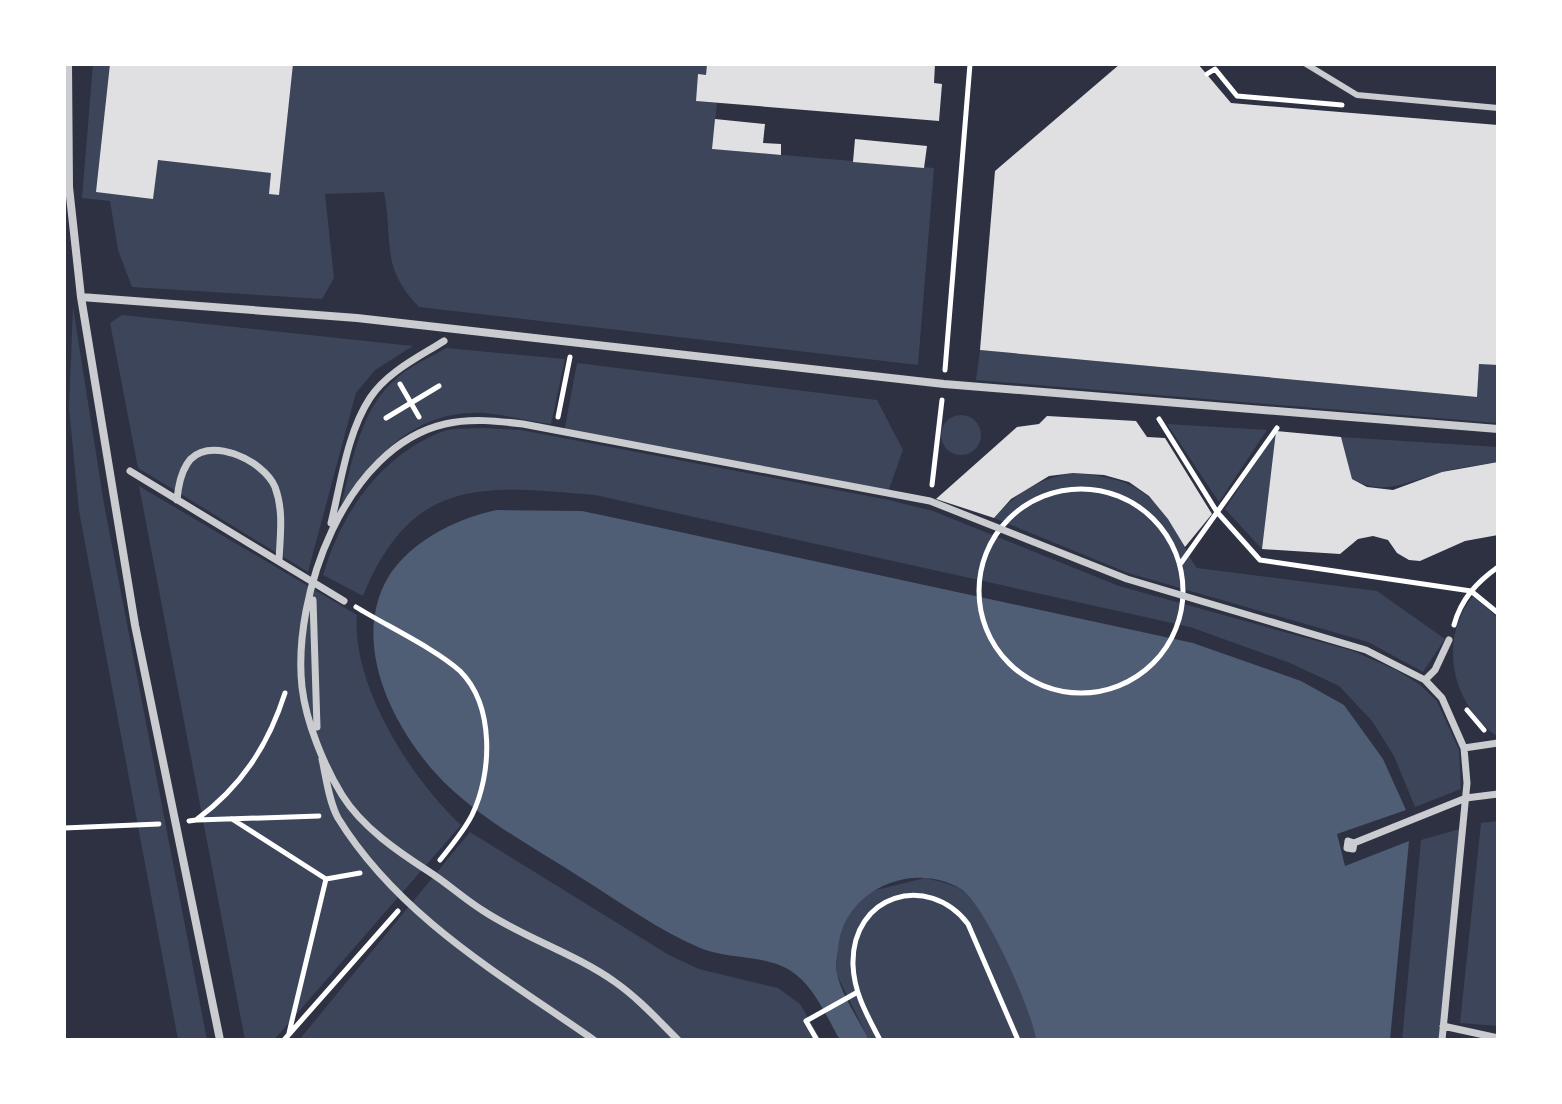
<svg xmlns="http://www.w3.org/2000/svg" width="1562" height="1104" font-family="'Source Sans 3',sans-serif">
<style>
.green{fill:#3c4559}
.water{fill:#4f5d75}
.building{fill:#e0e0e3}
.lines{fill:none;stroke-linecap:round;stroke-linejoin:round}
.path{stroke:#fff;stroke-width:5}
.service{stroke:#caccd0;stroke-width:6}
.pedestrian{stroke:#caccd0;stroke-width:7}
.minor{stroke:#caccd0;stroke-width:8}
</style>
<rect width="100%" height="100%" fill="#2d3142"/>
<path class="green" d="M93 64H707L706 75H698L696 101 717 103 712 149 934 168 918 365 419 307C379 265 394 243 384 192L325 194 334 278 322 299 132 287 118 250 110 201 82 198Z
M73 307 104 504 207 1040H178L79 511 69 408Z
M122 315 413 346 375 370 356 393 308 572 138 468 110 323Z
M446 348 565 359 551 424C529 421 506 415 484 413 415 410 376 455 341 505 353 460 360 408 398 377 411 365 431 357 446 348Z
M980 350 1477 397 1479 364 1498 365V423L976 380Z
M577 363 877 400 903 450 888 492 564 432Z
M941 435a20 20 0 1 1 40 0a20 20 0 1 1-40 0Z
M1167 424 1267 430 1219 502Z
M484 428 521 430 889 500 933 511 1119 586 1353 651 1396 670 1419 684 1437 701 1459 750 1461 789 1415 807 1394 756 1372 721 1339 686 1290 663 1190 627 595 495C483 485 412 476 363 596L323 575C341 514 379 457 441 432 453 427 471 429 484 428Z
M1276 431 1262 549 1225 509Z
M1341 437 1498 447V462C1479 465 1460 467 1442 472 1408 481 1386 497 1352 479Z
M1073 473C1125 477 1152 488 1179 535 1185 547 1189 558 1197 568L1377 591 1445 639 1423 672 1368 642 1128 573 994 518C1016 493 1040 478 1073 473Z
M139 486 357 615C351 684 411 779 461 825L274 1040H245Z
M1473 596 1498 618V737C1452 706 1437 640 1473 596Z
M1498 821V1026L1460 1023 1481 823Z
M1463 828 1442 1040H1402L1421 840Z
M470 832 669 955 699 969 778 988 800 1004 821 1040H299Z
M925 878C942 882 959 885 971 897 989 915 1033 1014 1036 1040H869L836 973 839 935 852 906 872 891Z"/>
<path class="water" d="M497 510 582 511 620 519 1193 643 1301 681 1344 705 1383 759 1406 810 1337 834 1345 866 1409 841 1390 1040H1036C1032 1011 985 904 961 889 911 859 841 892 838 950 837 957 835 967 837 974 842 996 859 1020 869 1040H840C826 1016 815 987 791 971 765 954 726 960 698 947 657 929 621 903 583 879 538 850 487 823 448 786 398 738 352 652 384 585 403 545 455 518 497 510Z"/>
<path class="building" d="M110 64H293L279 195 269 194 271 173 158 160 153 199 96 192Z
M707 64H935L934 83 942 84 939 121 696 101 698 74 706 75Z
M1120 64H1198L1231 103 1498 125V365L1479 364 1477 397 980 350 995 171Z
M715 119 765 124 763 143 781 144V155L712 149Z
M855 139 927 146 924 168 853 162Z
M1047 416 1136 421 1147 437 1165 438 1212 514 1185 547 1168 519 1149 496 1129 482 1104 475 1073 473 1049 476 1011 499 994 518 936 499 1017 427 1039 424Z
M1276 431 1341 437 1352 479 1367 487 1393 490 1442 472 1498 462V535L1465 541 1420 561 1409 560 1397 553 1388 540 1373 536 1358 539 1340 554 1262 549Z"/>
<g class="lines">
<path class="path" d="M1207 74 1215 69 1237 96 1342 105
M945 370 970 64
M400 384 419 417
M558 417 570 357
M386 418 439 386
M1159 419 1217 512 1260 560 1471 591 1498 613
M932 485 942 400
M979 591a102 102 0 1 1 204 0a102 102 0 1 1-204 0Z
M1181 563 1277 428
M356 607C385 625 436 649 460 671 495 706 492 774 472 815 464 831 451 846 440 860
M1454 625C1461 599 1477 582 1498 567
M1467 710 1484 730
M232 819 326 879 360 873
M197 820 319 816
M189 821 196 820C241 787 268 746 285 693
M64 828 159 824
M289 1033 326 879
M284 1040 398 911
M817 1040 806 1021 856 993
M880 1040C867 1015 854 993 853 965 851 894 928 872 968 924L1018 1040"/>
<path class="service" d="M1306 64 1357 95 1498 108"/>
<path class="pedestrian" d="M130 471 344 601
M177 500C178 488 180 475 187 464 206 433 264 460 275 487 284 511 280 536 279 561
M331 523C341 483 347 433 370 398 387 372 419 357 444 341
M313 600 317 727
M1425 680 1435 670 1449 640
M1464 748 1498 743
M322 759C326 777 329 802 338 818 399 917 501 975 594 1040
M1354 843 1353 849 1347 848 1348 841 1354 843 1466 798 1498 794
M1443 1026 1498 1038
M678 1040C658 1020 638 998 615 982 574 953 524 938 482 910 463 898 447 883 428 871 397 851 362 827 342 795 324 766 306 722 302 687 292 596 345 447 445 424 471 418 497 421 523 424L930 501 1127 579 1366 650 1425 680 1442 698 1464 748 1467 783 1442 1040"/>
<path class="minor" d="M68 64 69 187 81 297 135 625 220 1040
M81 297 357 318 944 384 1498 429"/>
</g>
<rect width="1562" height="1104" fill="none" stroke="#ffffff" stroke-width="132"/>
</svg>
